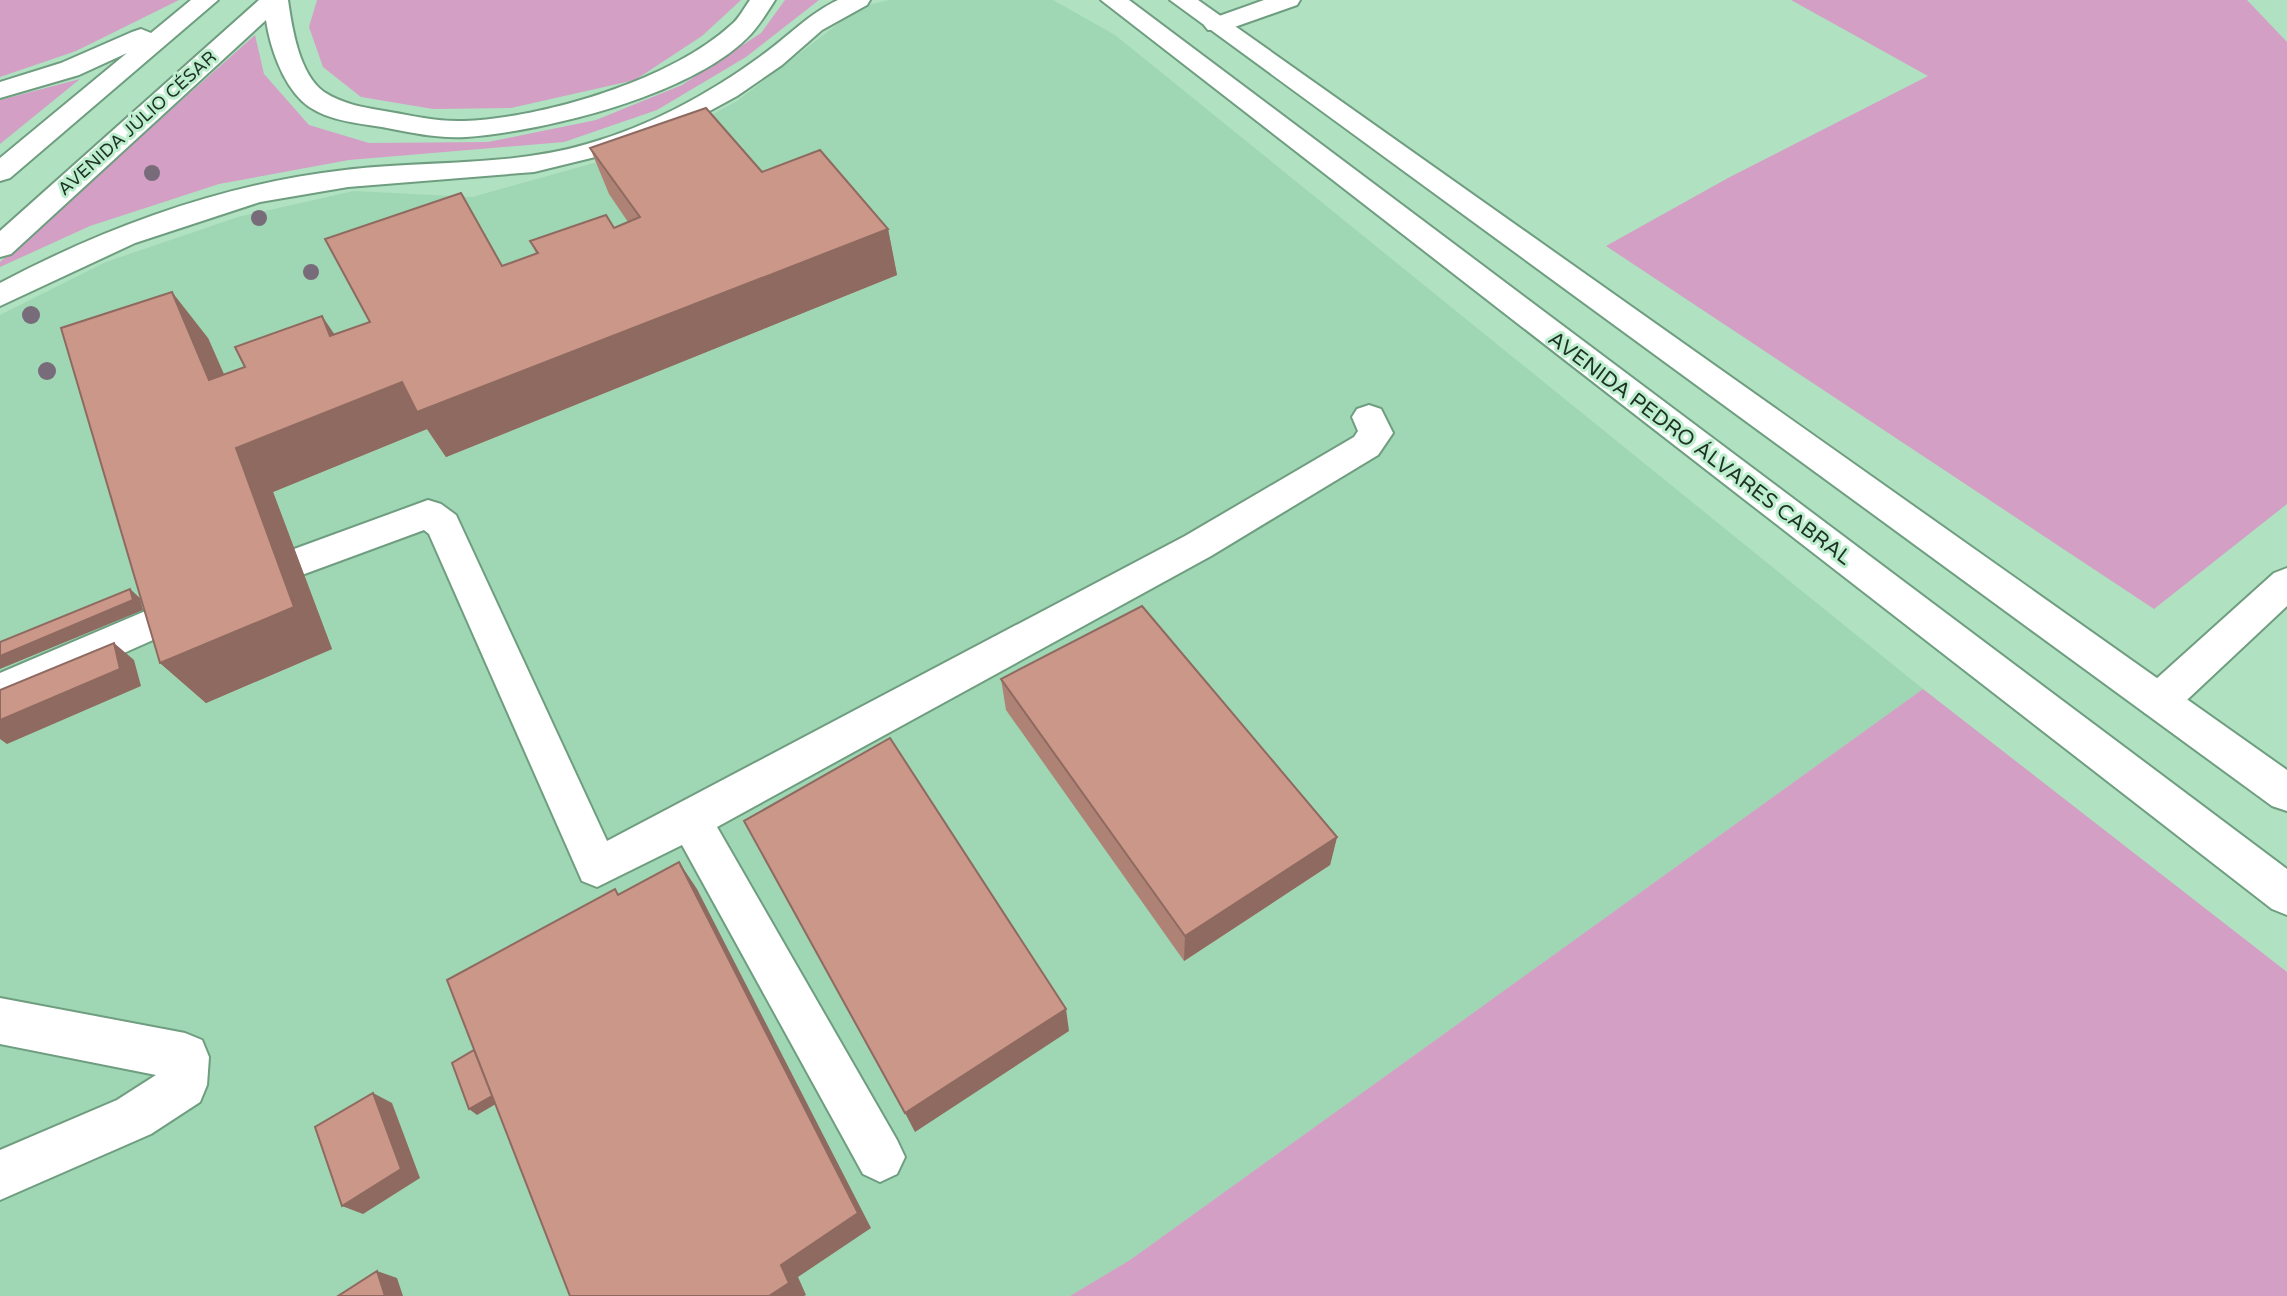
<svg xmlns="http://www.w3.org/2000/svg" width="2287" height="1296" font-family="'Varela Round',sans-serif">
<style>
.built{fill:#9fd6b3}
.green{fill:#d39fc5}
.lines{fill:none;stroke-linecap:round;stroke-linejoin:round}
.minor-casing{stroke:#6f9d7f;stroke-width:4}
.major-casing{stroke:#6f9d7f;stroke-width:4}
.minor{fill:#fff;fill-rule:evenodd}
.major{fill:#fff;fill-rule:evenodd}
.tree{fill:#786b7a}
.wall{fill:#af8276}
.shaded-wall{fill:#8e6a60}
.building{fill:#cb9789;stroke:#8e6a60;stroke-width:2}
.labels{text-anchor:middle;stroke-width:6;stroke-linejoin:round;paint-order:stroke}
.far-street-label{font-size:18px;fill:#1e3125;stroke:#bdeece}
.street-label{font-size:21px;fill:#1e3125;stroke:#bdeece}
</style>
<rect width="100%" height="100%" fill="#b0e1c1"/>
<path class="built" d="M889 0H1053L1115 35 1923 689 1130 1260 1070 1296H0V315L106 262 238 217 354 191 472 197 655 146 737 101 860 7Z"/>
<path class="green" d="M0 0H179L76 51 0 77Z
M317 0H741L702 36 635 80 511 108 433 109 361 97 323 67 309 27Z
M785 0H819L746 57 657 110 564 142 349 160 219 184 90 226 0 267V262L255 35 264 74 309 125 369 143 488 142 596 120 682 85 761 33Z
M1791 0H2247L2287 42V504L2154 609 1606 246 1728 178 1928 76Z
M80 79 0 144V100Z
M1923 689 2287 972V1296H1070L1130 1260Z"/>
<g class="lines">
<defs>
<path id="minor" d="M1264 0H1300L1297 5 1226 30H1208L1204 25 1208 20Z
M1369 405 1381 409 1393 433 1378 455 1211 556 717 827 897 1140 905 1157 897 1174 880 1182 863 1174 682 845 597 887 582 881 429 534 424 530 299 576 286 572 281 562 286 552 428 500 441 504 456 515 607 841 1185 536 1354 437 1358 431 1352 417 1357 409Z
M2287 568V606L2173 713 2159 718 2145 713 2139 701 2145 689 2274 573Z
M176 598 189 602 195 613 189 624 0 708V673Z
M0 998 185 1033 202 1040 209 1057 207 1085 200 1102 151 1134 0 1200V1150L117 1100 156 1075 0 1044Z"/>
<path id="major" d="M191 0H218L10 178 0 181V158L127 53 79 75 0 98V82L61 63 132 32 141 29 151 33Z
M259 0H288C292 28 299 74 324 92 344 105 367 108 390 112 414 116 439 122 464 121 544 118 671 80 731 25 739 19 744 8 750 0H775C768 11 760 24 751 34 694 95 546 131 466 137 438 139 409 132 382 127 356 123 322 120 302 101 282 82 270 47 266 20L11 254 0 257V231Z
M838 0H870L867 5 822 30 782 65 737 96 673 131 628 149 534 172 348 187 260 202 135 243 0 306V283C108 226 223 184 345 170 426 160 509 167 587 144 650 126 709 94 761 56 788 37 807 15 838 0Z
M1101 0H1129L2287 869V915L2272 909Z
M1170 0H1198L2287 770V811L2272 806Z"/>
</defs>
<use href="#minor" class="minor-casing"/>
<use href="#major" class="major-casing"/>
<use href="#minor" class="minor"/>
<use href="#major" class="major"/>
</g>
<g class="tree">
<circle cx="152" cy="173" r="8"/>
<circle cx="259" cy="218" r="8"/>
<circle cx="311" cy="272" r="8"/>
<circle cx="31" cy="315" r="9"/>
<circle cx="47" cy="371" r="9"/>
</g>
<path class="wall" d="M590 148 762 172 888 229 897 275 446 457 427 429 273 492 332 649 206 703 160 663 208 338 224 374 245 367 322 316 334 334 370 322 502 266 536 253 530 241 614 228 628 222 609 194Z
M1001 679 1337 837 1330 865 1184 961 1006 710Z"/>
<path class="shaded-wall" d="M888 229 897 275 446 457 427 429 273 492 332 649 206 703 160 663 236 448 402 382Z
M172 292 208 338 246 425 209 380Z
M322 316 353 362 330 336Z
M130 589 140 598 143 610 0 669V656Z
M114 643 134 660 141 686 7 744 0 739V720Z
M1337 837 1330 865 1184 961 1185 936Z
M679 862 697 889 871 1228 798 1277 806 1295 804 1296H769L781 1265Z
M1066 1009 1069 1031 915 1132 905 1113Z
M373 1093 392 1103 420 1178 363 1214 342 1206Z
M493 1096 501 1101 477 1115 469 1109Z
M377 1271 397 1278 403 1296H385Z"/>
<path class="building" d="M706 108 762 172 820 150 888 229 417 412 402 382 236 448 294 607 160 663 61 328 172 292 209 380 245 367 235 347 322 316 330 336 370 322 325 239 461 193 502 266 538 253 530 241 606 215 614 228 640 217 590 148Z
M130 589 133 600 0 656V642Z
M1142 606 1337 837 1185 936 1001 679Z
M114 643 120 669 0 720V690Z
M890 738 1066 1009 905 1113 744 821Z
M679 862 858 1213 781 1265 789 1283 769 1296H570L447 980 615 889 618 895Z
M474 1050 492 1096 469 1109 452 1063Z
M373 1093 401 1169 342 1206 315 1127Z
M377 1271 385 1296H338Z"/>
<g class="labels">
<g class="far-street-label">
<text transform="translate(137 123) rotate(-42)" y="6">AVENIDA JÚLIO CÉSAR</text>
</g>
<g class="street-label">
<text transform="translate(1700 448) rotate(37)" y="7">AVENIDA PEDRO ÁLVARES CABRAL</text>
</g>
</g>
</svg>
